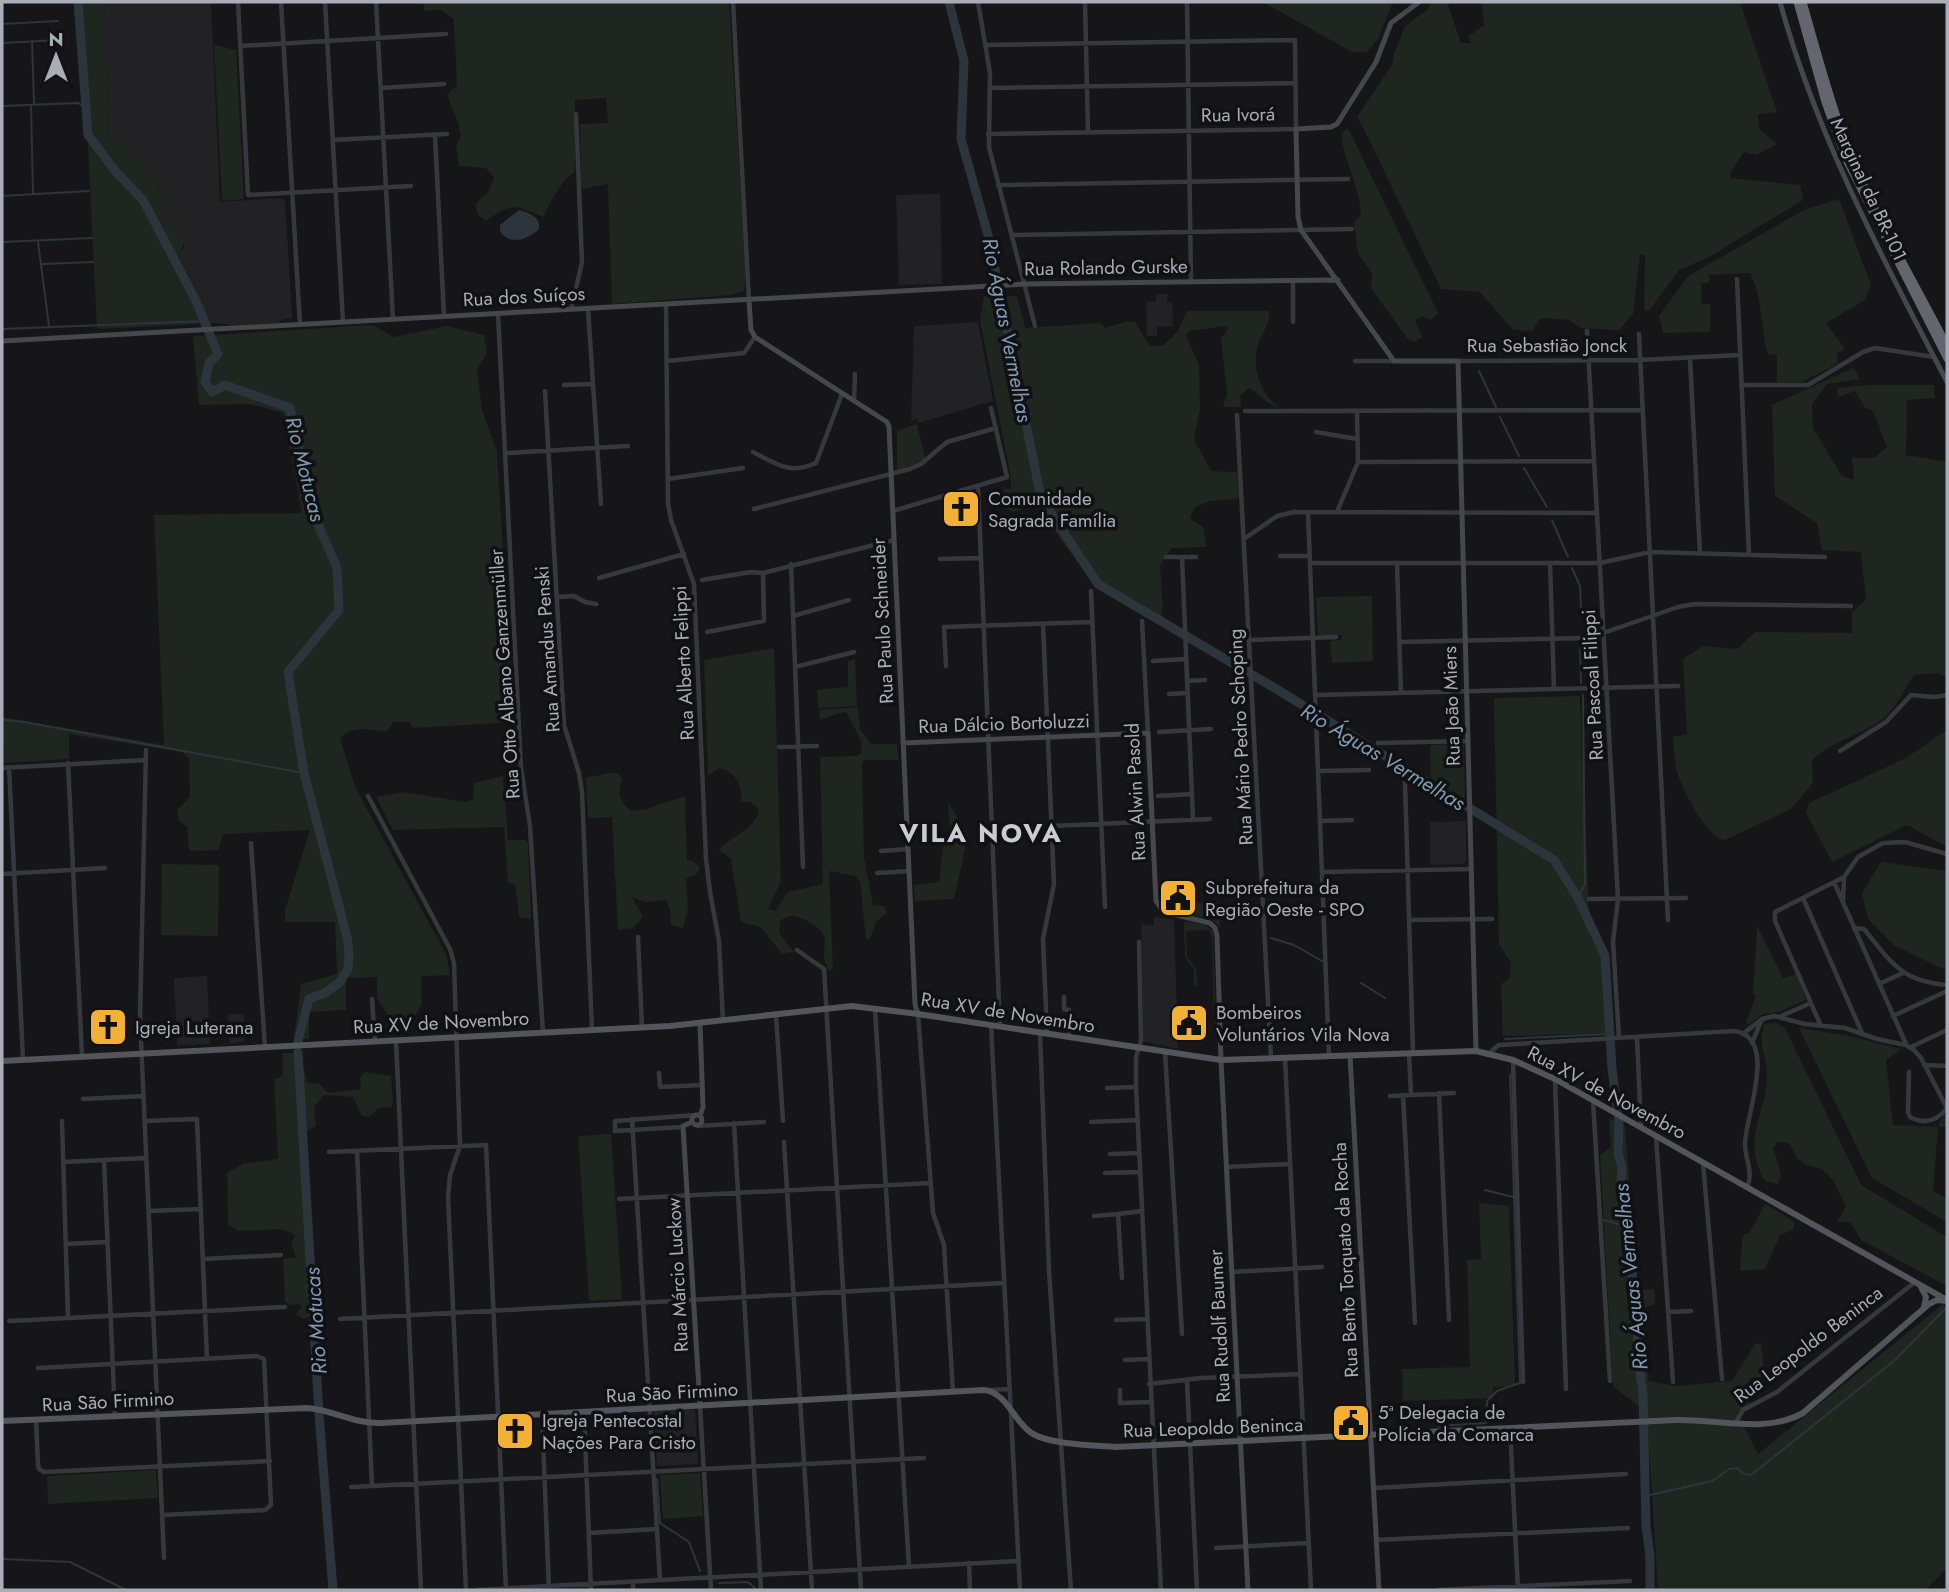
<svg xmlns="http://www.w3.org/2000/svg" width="1949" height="1592" font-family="Jost,sans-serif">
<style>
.built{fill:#222225}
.green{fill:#1e261f}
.water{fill:#2c353c}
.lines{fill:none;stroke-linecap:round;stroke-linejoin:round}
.stream{stroke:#2c353c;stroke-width:2}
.river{stroke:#2c353c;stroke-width:9}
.street{stroke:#37383d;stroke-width:4.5}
.secondary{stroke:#45474d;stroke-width:5}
.primary{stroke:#53555c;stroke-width:6}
.highway{stroke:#63666e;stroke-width:7}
.labels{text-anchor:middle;stroke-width:7;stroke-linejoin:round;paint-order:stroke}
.street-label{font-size:19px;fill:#a8adb8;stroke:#111113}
.poi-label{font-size:19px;fill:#a8adb8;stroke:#111113;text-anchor:start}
.water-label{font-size:21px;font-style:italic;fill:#7f9bb3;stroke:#111113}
.district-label{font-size:26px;font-weight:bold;letter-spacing:2px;fill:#c9ccd4;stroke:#111113}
</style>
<rect width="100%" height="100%" fill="#161618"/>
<path class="built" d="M104 2H211L220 202 280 198 285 201 292 317 290 319H284L279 323 233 325 216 323 178 256 184 247 183 234 176 220 161 227 131 155 109 135Z
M940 194 942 284 899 285 896 195Z
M1156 294H1167V302H1172L1173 326 1157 327V336H1147L1146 302 1156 301Z
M978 322 993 401 918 423 917 419 911 421 914 326Z
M1466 821V862L1462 864 1430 865V822Z
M1157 917 1174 920 1178 1049 1143 1041 1141 924 1154 926V918Z
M207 976 210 1044 177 1045 174 978Z
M228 1014H244L245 1042 230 1043Z
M695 1409 698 1464 657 1466 654 1411Z"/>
<path class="green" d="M75 2H104L109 135C133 157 158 178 170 209L157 220 161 227 175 219C184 235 188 240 178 256L216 323 97 329 86 108Z
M423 2H729L746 277 744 291 732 295 612 304 608 184 582 189 581 186 580 124 608 123 606 98 575 100V172C559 183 552 200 543 217 513 205 513 202 486 221L478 215 475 204 488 193 494 178 486 168 459 166 456 146 461 136 458 122 447 95 457 85 454 19 441 10 424 11Z
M1263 2H1393L1378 39 1367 52H1352Z
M1431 2H1447L1461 43H1471L1468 37 1484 25 1481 2H1740L1777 112 1758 114 1759 129 1777 144 1756 155 1744 152 1731 171 1730 178 1800 185 1803 200 1709 257 1679 270 1649 311 1644 309 1645 255 1640 254 1633 314 1619 330 1581 328 1569 320 1541 318 1532 331 1512 329 1480 292 1441 289 1362 125 1357 117 1392 65 1394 54 1405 26 1428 9Z
M214 45 236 50 244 199 222 201Z
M1348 128 1438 313 1430 320 1422 316 1415 320 1422 338 1413 342 1407 338 1371 288 1372 273 1358 254 1354 222 1361 215C1360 186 1344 162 1341 134Z
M1839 199 1871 285 1865 300 1826 323 1845 349 1837 353V364L1802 382H1777V355L1768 354C1760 327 1763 298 1750 273L1709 275V283H1701L1702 304H1710V332L1663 333 1659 316 1688 276 1804 210Z
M984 296H1017L1025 328 1100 323 1105 328 1128 321 1135 322 1150 346 1164 345 1178 331 1187 311H1269C1270 328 1261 332 1257 348 1252 369 1261 396 1280 408 1266 405 1261 393 1248 388L1240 396 1241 407H1223L1227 393 1221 339 1228 329 1226 326 1189 331 1186 336 1199 365 1200 410 1194 439 1211 471 1237 472 1239 496 1237 499 1210 501 1195 507 1190 518 1204 528 1206 547 1171 548 1160 566 1163 608 1161 609 1164 626 1092 582 1035 504 1013 512 1002 507 1004 489H1011V479L980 320Z
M373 325 393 337 447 326 484 335 487 353 477 370 482 410 497 452 513 713 500 723 413 728 409 722H394L386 732C368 729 353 725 340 738L355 787 446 954 450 975 421 976 422 1004 407 1030H397L377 998V977L346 978V1010L309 1012V1039H294L301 984 337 974 335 922H285V910L310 830 223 834 218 850 189 851 187 827 178 820V809L190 797 189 759 182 752 69 734V759L4 763 2 717 164 745 154 515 302 513 283 413 250 404 199 405 193 336Z
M1853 368 1860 379 1827 384 1812 404 1813 428 1842 476 1854 480 1852 458H1874L1887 447 1873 411 1865 408 1855 391 1838 397 1837 388 1868 385H1934L1935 398 1907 400 1906 455 1947 462V678L1938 673 1914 675C1905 688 1896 708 1883 719 1860 735 1833 741 1812 760L1813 783 1791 809 1725 840C1707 838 1684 792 1678 775 1674 764 1674 749 1673 737L1687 734 1683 659 1703 646 1737 649 1755 632 1852 633V612L1866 600 1861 552 1822 550 1817 523 1775 496 1772 405Z
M917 424 925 458 918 465 897 470V431Z
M1372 596 1373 661 1332 663 1330 641 1342 640V635H1318L1316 597Z
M774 648 781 881 768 909 775 911 788 892 823 884 820 757 857 756 861 754 862 743 847 713 843 712 820 720 819 710 858 707 860 729 871 744H897L898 760H864L862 764 864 858 873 905 884 906 887 912 876 922 870 939H866L860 882 856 876 829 871 833 969 829 970C814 947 841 938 805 920 795 915 789 914 780 921L779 933 794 952 782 954 761 927 741 922 731 859 719 850C732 835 754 831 759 810L752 803 741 801C742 784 736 772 719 768L708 776 704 660Z
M855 659 857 706 818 708 817 690 848 687V661Z
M1580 696 1590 937 1601 956 1607 1033 1503 1036 1501 984 1509 979 1511 963 1499 944 1494 698Z
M1947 730V847L1907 825 1832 862 1806 813 1809 803 1906 758Z
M1464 744 1465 799 1431 778 1430 745Z
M609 773H618L622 780C617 794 620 801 631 811L646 809 685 796 687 860 693 861 700 868 696 875 686 878 688 908 683 928 671 925 670 909 666 900 646 902 632 897 643 917 633 928 618 930 612 817 588 818 586 778Z
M503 776 508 840H525L528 844 531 919 519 917 515 884 508 883 504 827 393 830 376 797 404 792 466 802 473 799 474 783Z
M948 802 968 836 954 899 915 901 914 885 939 882 944 838 950 837Z
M1881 862 1947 871V968L1943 969 1895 946 1868 919 1862 893Z
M162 864 219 865 218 936 161 935Z
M1219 902 1220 928 1213 920 1194 915V903Z
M1186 921 1205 925 1213 932 1216 1025 1214 1022 1212 938 1209 930 1186 931 1187 956 1196 969 1197 985H1194V969L1185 957 1184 923Z
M1757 926 1783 978 1796 974 1806 1000 1779 1012 1763 1014 1748 1025 1746 1022 1756 996 1753 994Z
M1777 1023 1785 1028 1861 1185 1947 1237V1286L1861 1240 1850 1222H1837L1846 1206 1833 1180 1822 1169 1806 1165 1798 1159 1789 1143 1778 1142 1773 1148 1781 1173 1778 1184 1765 1181C1741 1140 1764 1119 1767 1079 1769 1058 1757 1050 1764 1024Z
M1799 1028 1845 1035 1901 1049 1886 1060 1893 1125 1938 1127 1940 1120 1947 1112V1127H1938L1933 1191 1947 1199V1222L1872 1178Z
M300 1052 307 1081 312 1084 319 1083 328 1093 361 1089 360 1078 365 1072 391 1076 393 1103 391 1107 379 1108 369 1117 362 1116 353 1097 324 1095 314 1107 316 1126 305 1132 316 1315 303 1319 296 1314 302 1307 299 1304 291 1305 285 1302 283 1259 296 1257 291 1242 295 1237 294 1234 281 1229 238 1231 228 1225 227 1173 242 1164 278 1159 274 1079 283 1076 282 1053Z
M1609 1118 1625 1127 1638 1290 1654 1289 1655 1304 1640 1310 1649 1381 1677 1386 1732 1381 1755 1344 1761 1343 1765 1377 1750 1378 1749 1404 1737 1413 1758 1454 1943 1304 1947 1307V1568L1926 1590H1658L1647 1413 1613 1386 1600 1155 1611 1147Z
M611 1134 622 1299 589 1301 578 1136Z
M1479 1203 1509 1206 1515 1386 1493 1387V1398L1403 1401 1402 1369 1470 1367 1467 1260 1481 1259Z
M1765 1204 1795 1222 1793 1230 1780 1235 1765 1269 1740 1271 1742 1240 1745 1233 1749 1234Z
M156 1470 158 1498 48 1504 47 1476Z
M700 1473 703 1516 663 1519 660 1475Z"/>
<path class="water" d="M519 210C529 213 541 217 539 229 527 240 510 246 500 231V225Z"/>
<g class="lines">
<path class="stream" d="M2 24 58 21
M32 41 34 103
M2 43 59 40
M31 105 33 194
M2 106 78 103 86 108
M2 196 89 191
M2 242 92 238
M38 242 49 326
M42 264 93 262
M2 329 205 321
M1479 371 1496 407
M1500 417 1519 456
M1524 468 1547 507
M1552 520 1568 557
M1572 568 1580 586 1581 608
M1580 643 1581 683
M2 720 24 722 304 773
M1578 898 1585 884 1583 695
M1271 938 1294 945 1322 961
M1361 983 1385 998
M1505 1039 1609 1034
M1485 1190 1513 1197
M1603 1220 1630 1227
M1438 1426 1486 1423 1487 1401 1497 1391 1520 1383 1510 1075
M657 1479 660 1523 689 1542 700 1571
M1645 1498 1650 1495 1712 1481 1729 1469 1738 1468 1743 1474 1751 1475 1895 1360 1946 1308
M2 1559 70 1562 126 1590
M719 1583 748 1582 757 1590"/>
<path class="river" d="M78 2 88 135 116 172 143 200 195 299 218 354 209 363 205 382 212 392 225 385 290 408 313 513 337 568 339 610 288 672 304 773 347 937 349 953 348 969 339 983 325 993 309 999 298 1041
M949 2 964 61 961 139 988 235 1041 498 1098 584 1278 690 1554 860 1578 898 1605 956 1612 1069 1619 1122 1618 1153 1622 1168 1621 1180 1630 1227V1250L1638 1331 1637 1350 1643 1394 1646 1525 1650 1557V1590
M298 1052 319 1414 333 1590"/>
<path class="street" d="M238 2 248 195 411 186
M281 2 300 325
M325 2 343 322
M376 2 393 319
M733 2 749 300
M978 2 990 73 989 147 1035 326
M1085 2 1088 133
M1187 2 1191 282
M986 45 1295 40 1296 129 988 134
M240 46 446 34
M381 88 444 84
M990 88 1295 83
M435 135 444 316
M333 140 447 134
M998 185 1348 179
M1012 235 1352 229
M1737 279 1749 555
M1293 280V322
M666 304 668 503 671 520 694 584 706 859 710 892 719 941 723 1021
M588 309 601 504
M571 310 582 262 576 114
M498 314 521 768 530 826 543 1033
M1587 331 1618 899 1613 942 1619 1038
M1639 334 1668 920
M1690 359 1700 554
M667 361 744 353 755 337
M1355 361H1394
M1458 361 1640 360 1740 355
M564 385 593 384
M1741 385H1808L1863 352 1875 348 1934 357
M545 391 564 725 579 773 582 792 592 1030
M854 401 855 374
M1245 411 1643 410
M1237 415 1271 1058
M1316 432 1357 439
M753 452C777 464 789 475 816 463L842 394
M506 453 628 446
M1358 462 1594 461
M668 479 743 468
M978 486 1000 1027
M754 509 910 469 921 464 947 442 996 428
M893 511 1007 477 991 408
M1308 512 1329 1056
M1337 512 1358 462 1357 411
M1244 539 1277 516 1294 512 1597 513
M1280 556H1309
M1166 557H1196
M1182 557 1193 820
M940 559 981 558
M1310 563H1600L1650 552 1825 557
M1397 563 1401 693
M1550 563 1554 689
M791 564 803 867
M599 578 684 554
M702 580 751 572 763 573 894 540
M1091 591 1105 907
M557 597 574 596 585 602 596 604
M793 616 849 600
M1142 621 1148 733
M1043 624 1054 884 1043 939 1047 1033
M707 632 764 621 763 573
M1249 640 1336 637
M1399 642 1589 638 1678 607 1695 604 1851 606
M1153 661 1186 659
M946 666 944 627 1093 622
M795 667 854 652
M1187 681 1205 680
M1169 694 1187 693
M1315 695 1678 686
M1159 732 1211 729
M1378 743 1468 741
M779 747 817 746
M146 750 140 1017 164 1558
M1840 751 1886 722 1911 695 1935 697 1947 695
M68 763 82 1056
M9 767 23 1059
M2 768 146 760
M1318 771 1369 770
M1405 782 1413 1052
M368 796 450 949 454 963 460 1146 450 1175 448 1198 466 1590
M1158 796 1192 794
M1320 821 1352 820
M1052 826 1210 819
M251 843 265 1047
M881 851 908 849
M1322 872 1471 869
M877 873 909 871
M2 874 105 868
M1834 882 1906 1044
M1803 898 1862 1033
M1589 899 1686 898
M1843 901 1844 877
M1409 920 1492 919
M1854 928 1864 929C1891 962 1900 981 1947 985
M638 937 642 1028
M1139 942 1141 1041 1136 1057V1087L1161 1590
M797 950 824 969 861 1590
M1879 984 1903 973
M1064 997V1009L1069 1010V1037
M372 999 375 1041
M875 1009 909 1567
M918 1014 933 1213 944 1245 953 1392
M776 1015 783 1121
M1781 1016 1811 1003
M1893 1016 1947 991
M991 1025 1020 1590
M1821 1026 1775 921V912L1844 877 1858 857 1883 843 1905 842 1947 854
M1040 1033 1049 1271 1071 1590
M1744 1033 1762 1019 1774 1016 1805 1024 1845 1028 1877 1039 1906 1045 1914 1050 1921 1058 1947 1108
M1637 1037 1641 1127
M396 1040 421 1590
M1752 1043 1762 1019
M1911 1047 1947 1030
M1165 1052 1182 1334
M1409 1053 1411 1095
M1489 1053 1499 1045 1733 1031C1780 1035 1745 1117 1745 1144 1745 1159 1754 1173 1747 1187
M1285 1058 1311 1590
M1513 1060 1523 1382
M1924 1065 1947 1066
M1909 1072 1908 1112 1910 1117C1925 1125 1937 1121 1947 1108
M659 1073 660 1087 702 1085
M1555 1080 1566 1389
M1107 1088 1136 1087
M1439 1093 1449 1320
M1403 1095 1415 1323
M1390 1096 1454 1093
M83 1099 144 1096
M1593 1101 1610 1381
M632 1119 660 1580
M62 1121 68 1318
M145 1121 197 1119 207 1359
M1091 1122 1138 1120
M734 1123 761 1590
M698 1126 764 1122
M683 1127 615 1131V1121L696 1115
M1656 1137 1673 1382
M784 1142 812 1590
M357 1151 372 1486
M329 1152 486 1145 506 1590
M1110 1154 1139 1153
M104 1160 115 1417
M63 1162 146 1158
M1703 1163 1722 1379
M1226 1167 1290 1164
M1105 1173 1140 1172
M619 1199 930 1183
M149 1211 200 1209
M1094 1216 1118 1214
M66 1244 107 1242
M203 1259 281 1255
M1232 1272 1322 1267
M1122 1278 1118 1214 1142 1211
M1668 1312 1691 1311
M340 1319 1004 1283
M1116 1320 1147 1319
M9 1321 285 1307
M1125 1360 1148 1359
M38 1368 257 1356 264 1359 271 1505 265 1510 162 1515
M1187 1381 1197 1590
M1149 1384 1201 1378 1301 1374
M990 1390 1010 1389
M1120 1390V1403L1150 1402
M700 1406 711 1590
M584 1412 591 1590
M542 1415 549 1590
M36 1420 38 1465 39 1469 44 1472 270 1461
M1736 1422 1743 1410 1777 1392 1915 1282
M1510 1428 1518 1590
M351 1487 924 1458
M1374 1488 1626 1474
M589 1533 657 1529
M1376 1540 1628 1528
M1216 1548 1309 1543
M969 1563 970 1590
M633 1582V1590
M476 1590 1019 1561
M1438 1590 1630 1581"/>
<path class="secondary" d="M1419 2 1391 23 1376 62 1337 124 1331 127 1296 129 1298 217 1301 230 1394 361H1458L1476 1051
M1780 2C1817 137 1883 259 1947 382
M749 300 751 330 755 337 887 422 889 427 915 1004 918 1014
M2 341 1025 284 1338 280
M903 743 1148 733 1156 901 1164 912 1210 923 1215 928 1217 936 1221 1060 1248 1590
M700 1024 703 1107 700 1116
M1350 1055 1379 1590
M692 1120a5 5 0 1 1 10 0a5 5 0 1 1-10 0Z
M692 1122 683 1126 700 1406"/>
<path class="primary" d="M2 1061 670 1026 852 1006 918 1014 1221 1060 1476 1051 1513 1060 1555 1079 1947 1300
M1920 1285 1926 1297 1924 1307
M2 1421 307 1408C333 1410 355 1424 381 1423L984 1390C1008 1393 1013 1422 1033 1434 1053 1445 1093 1445 1116 1447L1676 1420C1718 1419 1765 1434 1803 1413L1929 1304 1937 1300 1947 1301"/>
<path class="highway" d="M1797 2 1825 102 1845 158 1947 359
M1803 2C1817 50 1829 98 1847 145 1874 214 1913 279 1947 345"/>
</g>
<defs>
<symbol id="church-square" viewBox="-11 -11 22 22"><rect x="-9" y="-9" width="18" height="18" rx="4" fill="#f2b134" stroke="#111113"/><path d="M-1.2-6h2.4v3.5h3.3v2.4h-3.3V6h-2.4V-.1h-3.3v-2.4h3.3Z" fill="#111"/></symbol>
<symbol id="civic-square" viewBox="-11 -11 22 22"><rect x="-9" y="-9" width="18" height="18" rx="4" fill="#f2b134" stroke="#111113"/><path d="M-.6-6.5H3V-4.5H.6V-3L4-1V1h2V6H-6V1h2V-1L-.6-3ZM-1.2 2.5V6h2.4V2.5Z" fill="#111"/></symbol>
</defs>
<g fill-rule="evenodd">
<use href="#church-square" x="939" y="487" width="44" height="44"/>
<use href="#civic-square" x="1156" y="876" width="44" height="44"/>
<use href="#civic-square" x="1167" y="1001" width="44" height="44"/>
<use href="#church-square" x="86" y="1005" width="44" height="44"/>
<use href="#civic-square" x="1329" y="1401" width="44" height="44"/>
<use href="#church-square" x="493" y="1409" width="44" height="44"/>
</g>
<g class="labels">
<g class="street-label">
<text transform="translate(1238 114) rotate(-1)" y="7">Rua Ivorá</text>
<text transform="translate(1869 189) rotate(65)" y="7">Marginal da BR-101</text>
<text transform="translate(1106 267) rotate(-1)" y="7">Rua Rolando Gurske</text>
<text transform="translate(524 296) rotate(-3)" y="7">Rua dos Suíços</text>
<text x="1547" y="352">Rua Sebastião Jonck</text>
<text transform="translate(882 621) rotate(-93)" y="7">Rua Paulo Schneider</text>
<text transform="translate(547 649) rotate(-94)" y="7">Rua Amandus Penski</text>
<text transform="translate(683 663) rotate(-93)" y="7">Rua Alberto Felippi</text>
<text transform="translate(504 674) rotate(-94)" y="7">Rua Otto Albano Ganzenmüller</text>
<text transform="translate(1592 685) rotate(-93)" y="7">Rua Pascoal Filippi</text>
<text transform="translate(1451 706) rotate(-92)" y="7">Rua João Miers</text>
<text transform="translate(1004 723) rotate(-2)" y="7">Rua Dálcio Bortoluzzi</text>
<text transform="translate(1240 737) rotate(-93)" y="7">Rua Mário Pedro Schoping</text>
<text transform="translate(1135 792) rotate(-93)" y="7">Rua Alwin Pasold</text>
<text transform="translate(1008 1012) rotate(9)" y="7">Rua XV de Novembro</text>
<text transform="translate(441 1022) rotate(-3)" y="7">Rua XV de Novembro</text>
<text transform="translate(1607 1092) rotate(28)" y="7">Rua XV de Novembro</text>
<text transform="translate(1345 1260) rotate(-93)" y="7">Rua Bento Torquato da Rocha</text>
<text transform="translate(677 1275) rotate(-93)" y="7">Rua Márcio Luckow</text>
<text transform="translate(1219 1326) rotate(-93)" y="7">Rua Rudolf Baumer</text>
<text transform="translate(1808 1344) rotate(-37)" y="7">Rua Leopoldo Beninca</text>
<text transform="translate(672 1392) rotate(-3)" y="7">Rua São Firmino</text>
<text transform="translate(108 1401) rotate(-3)" y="7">Rua São Firmino</text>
<text transform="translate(1213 1427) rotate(-2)" y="7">Rua Leopoldo Beninca</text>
</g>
<g class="poi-label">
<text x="988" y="505">Comunidade<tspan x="988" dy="22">Sagrada Família</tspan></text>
<text x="1205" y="894">Subprefeitura da<tspan x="1205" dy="22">Região Oeste - SPO</tspan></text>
<text x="1216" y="1019">Bombeiros<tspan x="1216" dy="22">Voluntários Vila Nova</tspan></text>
<text x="135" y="1034">Igreja Luterana</text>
<text x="1378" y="1419">5ª Delegacia de<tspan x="1378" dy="22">Polícia da Comarca</tspan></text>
<text x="542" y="1427">Igreja Pentecostal<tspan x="542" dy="22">Nações Para Cristo</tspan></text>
</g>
<g class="water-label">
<text transform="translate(1007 330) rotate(79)" y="7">Rio Águas Vermelhas</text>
<text transform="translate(305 469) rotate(76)" y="7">Rio Motucas</text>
<text transform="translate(1383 757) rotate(31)" y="7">Rio Águas Vermelhas</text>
<text transform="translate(1631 1277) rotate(-96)" y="7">Rio Águas Vermelhas</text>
<text transform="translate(316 1321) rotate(-94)" y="7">Rio Motucas</text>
</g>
<g class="district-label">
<text x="981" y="842">VILA NOVA</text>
</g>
</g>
<rect width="1949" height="1592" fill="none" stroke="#a8adb8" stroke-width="7"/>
<g transform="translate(56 56)" stroke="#111113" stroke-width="5" paint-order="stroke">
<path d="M0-5L12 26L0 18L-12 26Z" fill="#a8adb8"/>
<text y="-10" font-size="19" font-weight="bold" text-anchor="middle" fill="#a8adb8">N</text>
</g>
</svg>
